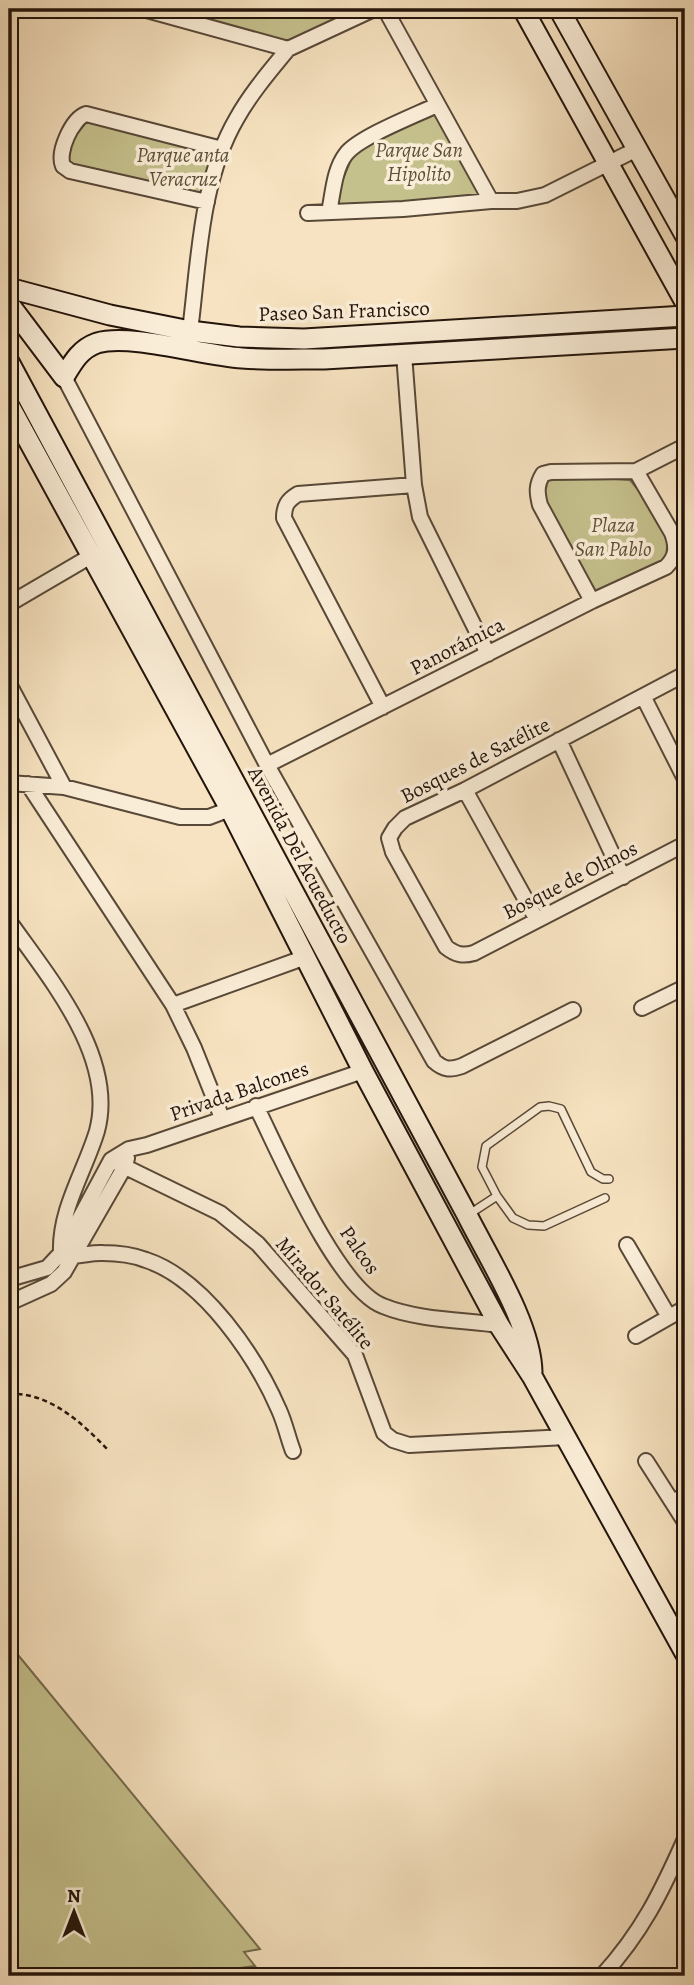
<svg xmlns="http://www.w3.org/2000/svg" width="694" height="1985" font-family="Alegreya,serif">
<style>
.green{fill:#c5c18d;stroke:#746a4c;stroke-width:2}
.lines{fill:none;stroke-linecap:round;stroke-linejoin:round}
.lane-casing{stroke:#584838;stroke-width:10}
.street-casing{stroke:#584838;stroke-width:18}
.secondary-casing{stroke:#23140b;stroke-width:23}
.path{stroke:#23140b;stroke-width:2.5;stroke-dasharray:5 3.5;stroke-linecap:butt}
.lane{stroke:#faedd7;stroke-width:7}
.street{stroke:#faedd7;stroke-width:14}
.secondary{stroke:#faedd7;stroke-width:19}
.labels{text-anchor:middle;stroke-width:7;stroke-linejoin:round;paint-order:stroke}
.park-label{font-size:21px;font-style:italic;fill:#5c5138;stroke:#faedd7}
.street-label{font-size:21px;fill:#23140b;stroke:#faedd7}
</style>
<rect width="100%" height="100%" fill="#f7e3c1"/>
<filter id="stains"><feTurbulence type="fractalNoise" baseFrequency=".00286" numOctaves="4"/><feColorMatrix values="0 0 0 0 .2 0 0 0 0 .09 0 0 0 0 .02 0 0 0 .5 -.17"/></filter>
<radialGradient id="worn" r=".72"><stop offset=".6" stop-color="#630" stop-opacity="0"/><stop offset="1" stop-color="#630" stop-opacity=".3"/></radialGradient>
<path class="green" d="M143 9H374L288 49Z
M437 105 491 201 329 212 358 143Z
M93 114 222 149 207 202 61 161V154Z
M543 474 630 480 668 525 666 567 592 601 540 505Z
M9 1644 260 1949 244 1952 255 1966 180 1976H9Z"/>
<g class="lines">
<defs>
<path id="lane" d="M497 1196 513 1218 528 1225 544 1226 605 1198
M468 1215 497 1196 482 1167 486 1146 540 1107 549 1106 561 1109 591 1172 603 1179H609"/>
<path id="street" d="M143 9 288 49 374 9
M385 9 491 201
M207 202 70 171 63 166C57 152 72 119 86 114L222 149
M329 212C333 194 334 169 346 154 359 137 416 115 437 105
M308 213 403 209 491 201H517L545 195 637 149
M190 331C199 261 200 181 237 118 251 93 270 71 288 49
M404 354 414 485 420 517 488 654
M64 377 267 765 434 1061C444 1070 450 1070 462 1066L573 1010
M592 601 540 505C537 493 536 485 543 474L551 472 636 471 685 446
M9 604 91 556
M685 674 465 790 405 818 395 828 389 838 393 852 446 947C456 955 463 956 474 953L685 844
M9 684 64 787
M643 696 685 779
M383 707 284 518C284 505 288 500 298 494L414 485
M559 740 623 877
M267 765 592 601 666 567C677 556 677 547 672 533L636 471
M9 783 64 787 180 817H209L230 809
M28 784 173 1005 194 1048 222 1118
M465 790 537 920
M9 921C49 978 117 1057 97 1131 85 1171 59 1210 61 1253 77 1259 87 1252 103 1253 117 1253 133 1255 146 1260 204 1279 256 1357 279 1410 285 1423 288 1438 293 1451
M173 1005 306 957
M642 1008 685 987
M256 1106C279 1152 337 1289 383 1306 417 1320 463 1320 499 1325
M111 1160 220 1213 258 1244 355 1355 384 1433 393 1440 409 1445 566 1437
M627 1245 669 1317
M9 1279 47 1268 61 1253 111 1160 129 1149 147 1145 363 1071
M9 1303 51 1284 64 1272 125 1166 127 1158
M636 1336 685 1308
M646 1461 685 1522
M673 1502 685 1495
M602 1976C642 1932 661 1893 685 1839"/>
<path id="secondary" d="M523 9 685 302
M559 9 685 235
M9 288 110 315 190 331 239 337 304 339 685 316
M9 304 64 377C73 362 80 349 97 343 131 333 204 356 242 358 269 360 297 359 324 359L685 338
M9 362 467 1215C489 1259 531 1324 532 1372
M9 405 230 809 363 1071 499 1325 532 1376 685 1653"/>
</defs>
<use href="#lane" class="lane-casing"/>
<use href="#street" class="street-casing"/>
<use href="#secondary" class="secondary-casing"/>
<path class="path" d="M9 1394C50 1392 82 1423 109 1451"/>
<use href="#lane" class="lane"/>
<use href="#street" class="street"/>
<use href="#secondary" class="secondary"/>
</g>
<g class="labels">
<g class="park-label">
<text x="419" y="157">Parque San<tspan x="419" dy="24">Hipolito</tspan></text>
<text x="183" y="162">Parque anta<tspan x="183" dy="24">Veracruz</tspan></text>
<text x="613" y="532">Plaza<tspan x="613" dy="24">San Pablo</tspan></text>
</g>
<g class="street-label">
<text transform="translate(344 311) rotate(-2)" y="7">Paseo San Francisco</text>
<text transform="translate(457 646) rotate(-27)" y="7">Panorámica</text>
<text transform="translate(475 760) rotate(-27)" y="7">Bosques de Satélite</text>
<text transform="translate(300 855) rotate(62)" y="7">Avenida Del Acueducto</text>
<text transform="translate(570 880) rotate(-27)" y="7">Bosque de Olmos</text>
<text transform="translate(239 1091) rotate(-19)" y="7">Privada Balcones</text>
<text transform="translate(360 1250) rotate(55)" y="7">Palcos</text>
<text transform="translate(325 1293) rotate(50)" y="7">Mirador Satélite</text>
</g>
</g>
<rect width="694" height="1985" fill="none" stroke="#f7e3c1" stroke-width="35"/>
<rect x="10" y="10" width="673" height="1964" fill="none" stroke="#23140b" stroke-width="3.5"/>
<rect x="18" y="18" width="659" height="1950" fill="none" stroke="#23140b" stroke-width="2"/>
<g transform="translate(74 1912)" stroke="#faedd7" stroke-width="5" paint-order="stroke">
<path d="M0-5L12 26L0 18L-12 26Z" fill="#23140b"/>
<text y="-10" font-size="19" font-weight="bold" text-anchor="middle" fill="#23140b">N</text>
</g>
<rect width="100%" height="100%" filter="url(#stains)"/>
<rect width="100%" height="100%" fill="url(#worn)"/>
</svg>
